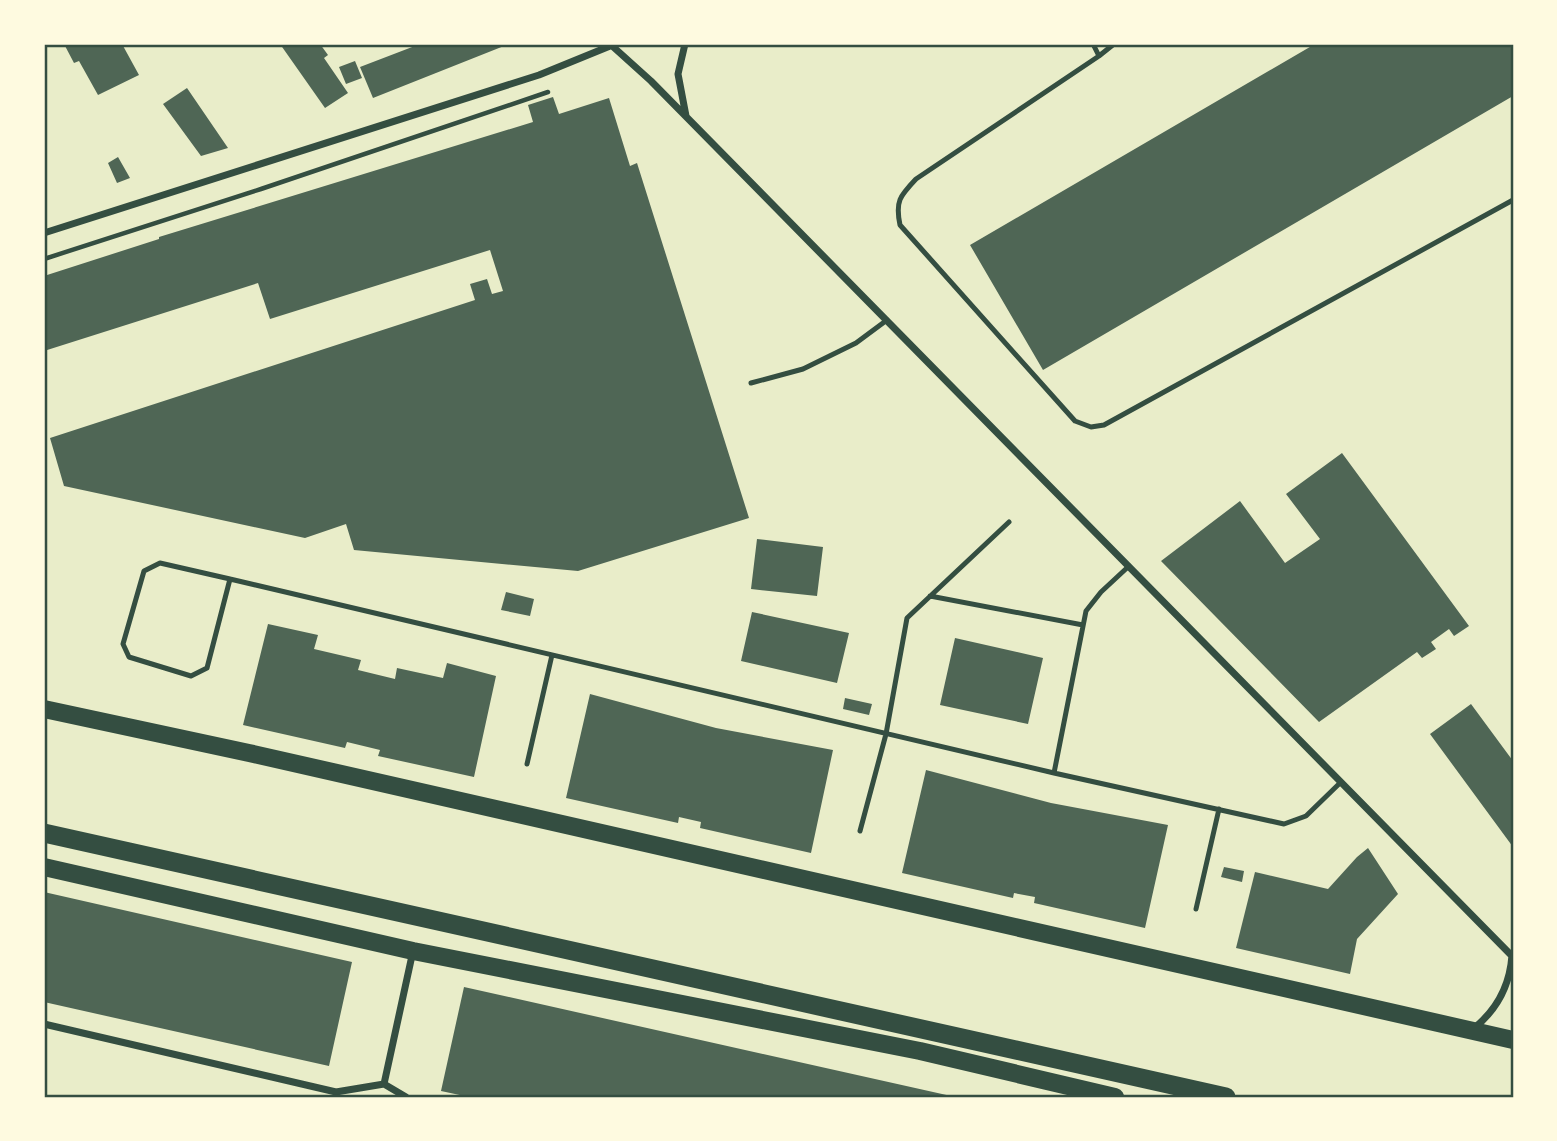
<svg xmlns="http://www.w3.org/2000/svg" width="1557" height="1141" font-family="'Noto Sans',sans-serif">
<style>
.building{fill:#4f6655}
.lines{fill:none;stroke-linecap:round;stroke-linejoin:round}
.path{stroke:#344e41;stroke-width:4.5}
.service{stroke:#344e41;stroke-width:5}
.minor{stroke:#344e41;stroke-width:7}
.primary{stroke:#344e41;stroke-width:18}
.trunk{stroke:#344e41;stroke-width:19}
.neatline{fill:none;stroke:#344e41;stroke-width:2.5}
</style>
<rect width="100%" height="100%" fill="#e9edc9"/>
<path class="building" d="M64 44H122L139 75 98 95 79 61 74 63Z
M280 44H320L328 55 324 58 348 93 325 108Z
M420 44H509L373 98 360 67Z
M1315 44H1513V96L1043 370 970 245Z
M355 61 362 78 346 84 339 67Z
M187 88 228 148 201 156 163 104Z
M553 97 559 114 609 98 630 166 637 163 749 518 578 571 354 550 346 524 305 538 64 486 50 438 475 300 470 284 487 279 492 294 503 291 490 250 270 319 258 283 44 351V276L159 239V237L533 122 528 105Z
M118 157 130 178 117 183 108 163Z
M1342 453 1469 626 1454 636 1449 629 1431 642 1436 649 1422 658 1417 652 1319 722 1161 561 1240 501 1285 563 1320 539 1286 494Z
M757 539 823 547 817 596 751 589Z
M506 592 534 599 530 616 501 610Z
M752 612 849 633 837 683 741 661Z
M268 624 318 635 314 649 361 660 358 670 395 679 397 668 443 678 447 663 496 676 474 777 378 756 380 750 347 742 345 748 243 725Z
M955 638 1043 658 1028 724 940 705Z
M590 694 716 728 833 750 811 853 700 828 701 822 679 817 678 823 566 798Z
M845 698 872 704 869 715 843 709Z
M1471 704 1513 761V847L1430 734Z
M926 770 1051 803 1168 825 1145 928 1034 903 1035 897 1014 893 1013 898 902 873Z
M1368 848 1398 894 1357 939 1350 974 1236 948 1255 872 1328 889 1357 857Z
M1224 867 1244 871 1242 882 1221 877Z
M44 892 352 962 329 1066 44 1002Z
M464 987 951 1096V1097H469L441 1091Z"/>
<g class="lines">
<path class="path" d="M44 259 261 189 548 92"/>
<path class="service" d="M1093 44 1099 56
M1114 44 1099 56 916 179C900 196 895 201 900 225L1075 421 1091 427 1104 425 1513 200
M751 383 803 369 856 343 887 320
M1129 566 1101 592 1086 611 1054 773 1284 824 1306 816 1341 782
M230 579 207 668 191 676 129 657 123 644 144 571 160 563 230 579 1054 773
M930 596 1083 625
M527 764 552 655
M860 831 886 734 907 618 1009 522
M1196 909 1219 809"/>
<path class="minor" d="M610 44 651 81 1513 957
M685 44 678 74 686 116
M44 233 539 75 615 44
M44 1024 336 1092 384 1084 406 1097
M1473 1029C1497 1010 1510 985 1512 955
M384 1084 413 951"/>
<path class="primary" d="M44 709 249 753 1513 1040
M44 867 413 951 920 1051 1115 1097"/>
<path class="trunk" d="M44 833 1226 1097"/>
</g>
<rect width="1557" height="1141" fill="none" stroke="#fefae0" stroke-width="91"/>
<rect x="46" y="46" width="1466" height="1050" class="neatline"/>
</svg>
